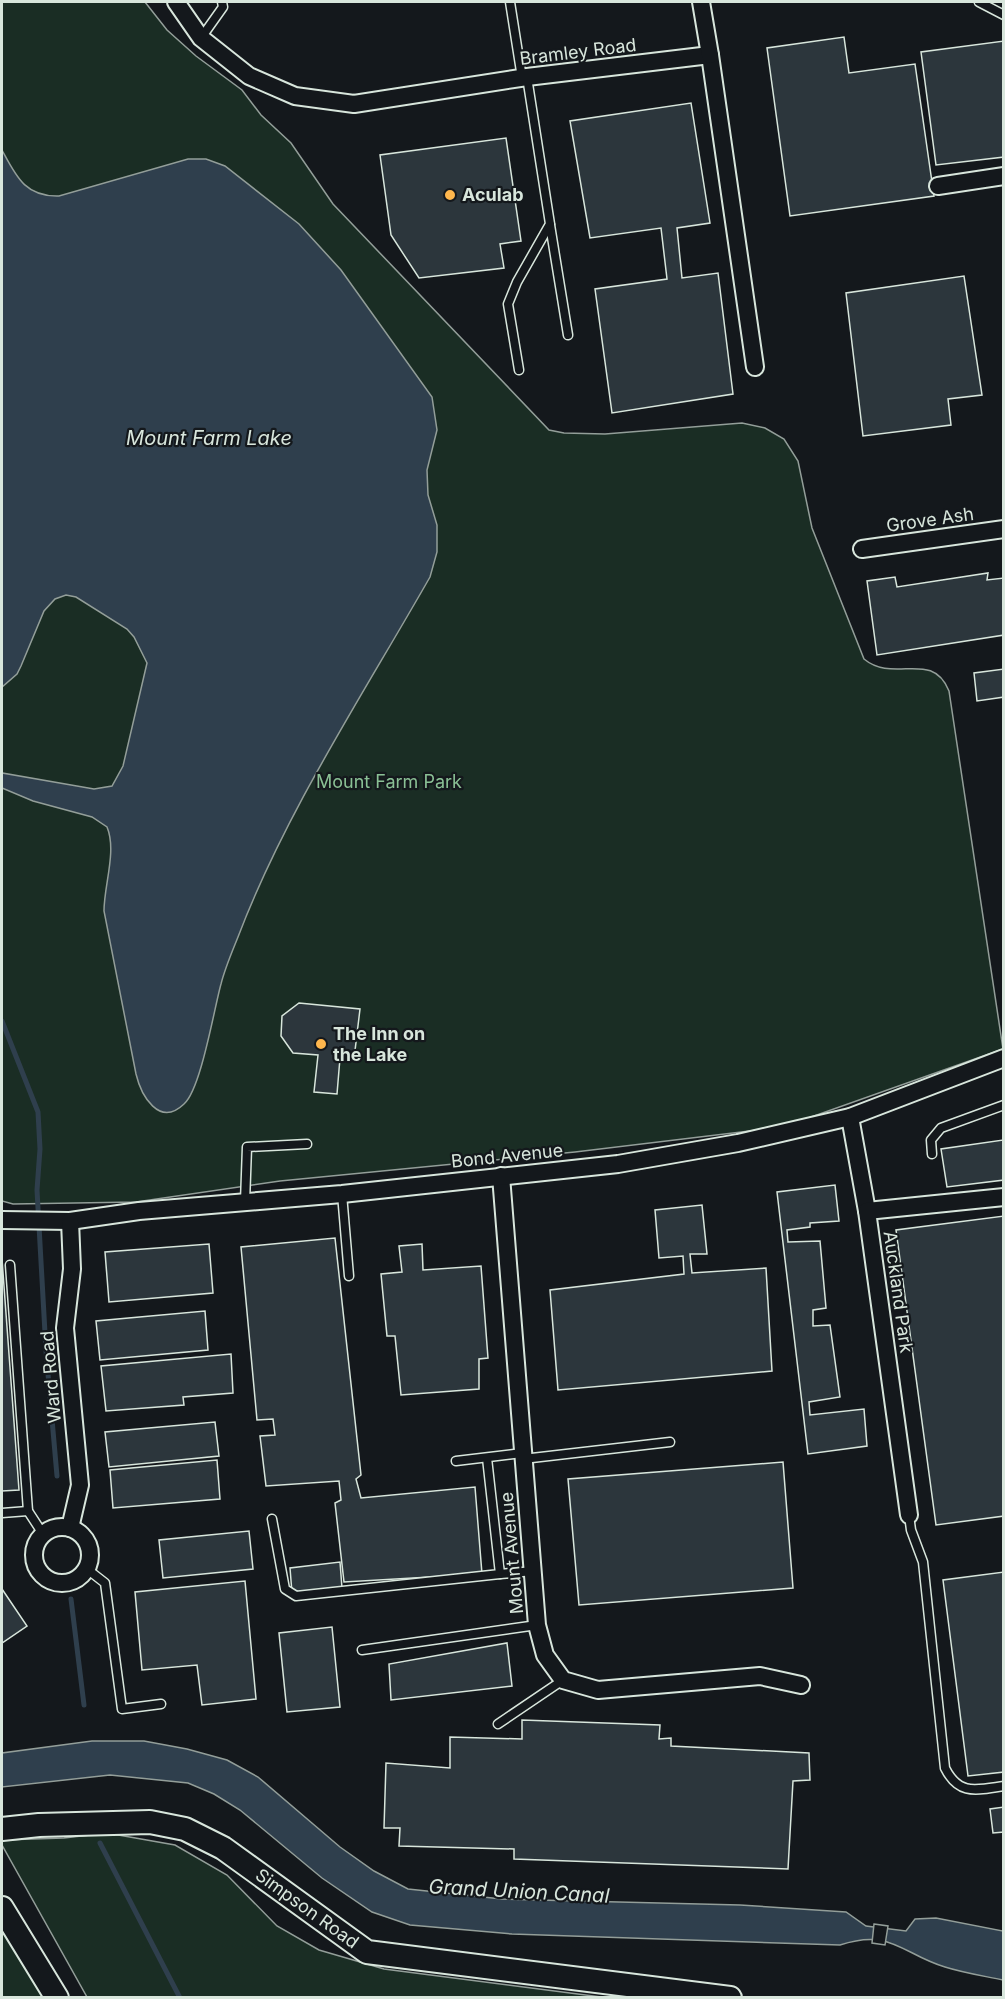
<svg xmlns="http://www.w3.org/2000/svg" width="1005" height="1999" viewBox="0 0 1005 1999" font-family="Inter,sans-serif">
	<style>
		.green { fill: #1a2d24; stroke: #939e99; stroke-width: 1.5 }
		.water { fill: #2f3f4d; stroke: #939e99; stroke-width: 1.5 }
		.pier { fill: #14181c; stroke: #939e99; stroke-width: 1.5 }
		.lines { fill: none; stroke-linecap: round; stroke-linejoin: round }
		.stream { stroke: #2f3f4d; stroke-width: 5 }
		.building { fill: #2c363c; stroke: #d8e6dc; stroke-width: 1.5 }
		.lane-casing { stroke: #d8e6dc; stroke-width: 11 }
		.street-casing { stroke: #d8e6dc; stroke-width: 20 }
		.secondary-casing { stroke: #d8e6dc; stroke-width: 26 }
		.lane { stroke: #14181c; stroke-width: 8 }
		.street { stroke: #14181c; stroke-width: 16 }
		.secondary { stroke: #14181c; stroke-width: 22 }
		.poi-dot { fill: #ffb74d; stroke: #14181c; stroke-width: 2 }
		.labels { text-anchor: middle; stroke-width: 4.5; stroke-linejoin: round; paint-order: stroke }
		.street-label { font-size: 18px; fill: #d8e6dc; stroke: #14181c }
		.poi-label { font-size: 18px; font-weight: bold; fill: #d8e6dc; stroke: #14181c; text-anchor: start }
		.park-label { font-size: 18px; fill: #8ac095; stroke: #14181c }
		.water-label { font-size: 20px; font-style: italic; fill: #d8e6dc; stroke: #14181c }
	</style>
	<rect width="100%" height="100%" fill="#14181c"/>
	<g class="green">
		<path d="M2,2H145L167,30L196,56L242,90L261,115L291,143L333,204L549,430L564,433L605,434L742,423L765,428L784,439L798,461L812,528L864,659C894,684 932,649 949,691L1003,1049L783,1127L575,1152L280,1181L136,1202L13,1204L2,1201Z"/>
		<polygon points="107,1833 175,1845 227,1875 277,1926 319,1950 384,1969 601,1997 87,1997 2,1845 2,1840 64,1838"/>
		<polygon points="2,1927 43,1997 2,1997"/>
	</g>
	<g class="water">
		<path d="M2,150C16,176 25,197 59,196L188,159H206L225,166L299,224L341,270L432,397L437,430L427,470L428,495L437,525V552L430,577C364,693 285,813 238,937C232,952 225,968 221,984C214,1009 201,1089 184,1104C159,1128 141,1095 136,1074L104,911C104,885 117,851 107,827L92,817L33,801L2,788V773L94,789L112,786L123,766L147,663L134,637L127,629L76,597L66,595L55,599L44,611L21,666L17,674L2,687Z"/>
		<path d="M92,1741H144L187,1749L227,1760L258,1777L340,1847L374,1871L408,1889L502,1899L740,1905L846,1912L866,1926L906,1931L915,1919L936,1918L1003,1931V1980C984,1976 964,1973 945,1967C902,1954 891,1928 840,1945L512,1934L410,1925L372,1912L322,1878L240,1810L214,1794L188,1783L110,1775L2,1787V1753Z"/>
	</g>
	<polygon class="pier" points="874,1924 888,1926 885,1945 872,1943"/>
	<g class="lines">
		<g class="stream">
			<polyline points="2,1021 38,1112 40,1149 37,1190 46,1351 57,1476"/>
			<polyline points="71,1599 84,1705"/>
			<polyline points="100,1843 180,1998"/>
		</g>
	</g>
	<g class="building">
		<polygon points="844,37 849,73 915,64 934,196 790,216 767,48"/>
		<polygon points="1004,41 1004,157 936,165 921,52"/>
		<polygon points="691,103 710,223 677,228 682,278 718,273 733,394 612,413 595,289 667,279 661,228 590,238 570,121"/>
		<polygon points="506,138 521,241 500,244 504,268 419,278 391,235 380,155"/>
		<polygon points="964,276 982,395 948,399 951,425 863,436 846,293"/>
		<polygon points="988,573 987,580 1004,578 1004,635 877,655 867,581 895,577 897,587"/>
		<polygon points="1004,669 1004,697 977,701 974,673"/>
		<polygon points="299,1003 360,1009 354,1059 340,1058 337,1094 314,1092 318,1055 293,1053 281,1036 282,1016"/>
		<polygon points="1003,1140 1004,1180 947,1187 941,1149"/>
		<polygon points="835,1185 839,1221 810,1223 810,1227 787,1230 788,1242 820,1241 826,1308 813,1310 813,1326 830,1325 840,1397 809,1402 810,1415 864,1409 867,1446 808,1454 777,1192"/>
		<polygon points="702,1205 707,1254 690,1254 692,1273 766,1268 772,1371 558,1390 550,1290 684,1274 683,1256 659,1258 655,1210"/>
		<polygon points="1004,1216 1004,1516 936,1525 896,1230"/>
		<polygon points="335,1238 361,1475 356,1479 361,1498 475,1487 482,1574 344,1582 335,1503 341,1500 339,1481 266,1486 260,1436 275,1435 273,1419 257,1420 241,1247"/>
		<polygon points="209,1244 213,1293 109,1302 105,1252"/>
		<polygon points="422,1244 423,1270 481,1266 488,1358 479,1359 479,1389 401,1395 395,1336 387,1336 381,1274 402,1272 399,1246"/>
		<polygon points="2,1259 19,1490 2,1491"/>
		<polygon points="205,1311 208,1350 100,1360 96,1321"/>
		<polygon points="231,1354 233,1393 183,1397 184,1405 106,1411 101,1366"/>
		<polygon points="215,1422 219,1456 109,1467 105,1432"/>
		<polygon points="217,1460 220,1499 113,1508 110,1470"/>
		<polygon points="783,1462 793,1588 579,1605 568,1479"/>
		<polygon points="249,1531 253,1569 163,1578 159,1540"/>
		<polygon points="340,1562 342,1588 292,1593 290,1568"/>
		<polygon points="1004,1572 1004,1772 968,1776 943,1580"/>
		<polygon points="245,1581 256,1699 202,1705 197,1665 142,1670 135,1592"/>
		<polygon points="2,1589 27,1626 2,1643"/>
		<polygon points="332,1627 340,1707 287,1712 279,1633"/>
		<polygon points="507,1643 512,1686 391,1700 389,1664"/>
		<polygon points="522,1720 660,1725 659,1739 671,1738 671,1746 809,1753 810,1780 793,1781 788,1869 514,1859 514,1849 399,1846 400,1828 384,1828 386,1763 450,1768 450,1737 522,1739"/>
		<polygon points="1004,1807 1004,1832 993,1833 990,1809"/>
	</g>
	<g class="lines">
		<defs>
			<g id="lane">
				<polyline points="510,2 522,78"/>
				<polyline points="979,2 1004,15"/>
				<polyline points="201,38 223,7 222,2"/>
				<polyline points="550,225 568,335"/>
				<polyline points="519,370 508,304 517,282 550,224 527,77"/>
				<polyline points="932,1154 931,1140 941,1128 1004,1105"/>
				<polyline points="342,1194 349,1276"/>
				<polyline points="245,1202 247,1147 307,1144"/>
				<polyline points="10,1265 28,1511 43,1534"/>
				<polyline points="523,1459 670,1442"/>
				<polyline points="456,1461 522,1453"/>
				<polyline points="2,1513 28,1511"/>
				<path d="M909,1515L911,1530L923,1562L945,1768C959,1796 976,1790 1004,1786"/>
				<polyline points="272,1519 285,1589 296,1596 500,1574 487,1458"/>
				<polyline points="87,1569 105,1583 122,1709 161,1704"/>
				<polyline points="500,1574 534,1571"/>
				<polyline points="362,1650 537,1625"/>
				<polyline points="498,1724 563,1680"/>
			</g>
			<g id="street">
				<polyline points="176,2 201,38 249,76 295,96 354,104 527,77 710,55 755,367"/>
				<polyline points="701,2 710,55"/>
				<polyline points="938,186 1004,176"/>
				<polyline points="862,549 1004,529"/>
				<polyline points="850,1117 867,1211"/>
				<polyline points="501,1176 537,1625 545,1655 563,1680 598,1690 760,1676 801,1685"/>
				<polyline points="2,1220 70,1221 139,1211 342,1194 618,1164 738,1143 850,1117 1004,1058"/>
				<polyline points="70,1221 72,1269 65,1328 80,1485 70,1528"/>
				<polyline points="909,1515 867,1211 1004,1197"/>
				<circle cx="62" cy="1555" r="28"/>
			</g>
			<g id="secondary">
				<path id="s1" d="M2,1829L39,1825L150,1822L185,1829L223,1848L367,1952L730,1998"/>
				<polyline points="2,1908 57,1998"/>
			</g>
		</defs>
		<use href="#lane" class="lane-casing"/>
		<use href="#street" class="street-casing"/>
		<use href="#secondary" class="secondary-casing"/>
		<use href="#lane" class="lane"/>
		<use href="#street" class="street"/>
		<use href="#secondary" class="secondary"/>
	</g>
	<g class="poi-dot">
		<circle cx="450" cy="195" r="6"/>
		<circle cx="321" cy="1044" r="6"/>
	</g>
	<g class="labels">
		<g class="street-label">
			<text transform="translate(578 52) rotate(-7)" y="6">Bramley Road</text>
			<text transform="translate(930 520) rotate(-8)" y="6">Grove Ash</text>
			<text transform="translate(507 1156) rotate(-6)" y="6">Bond Avenue</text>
			<text transform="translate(898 1292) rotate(82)" y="6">Auckland Park</text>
			<text transform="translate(51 1377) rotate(-95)" y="6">Ward Road</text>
			<text transform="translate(512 1553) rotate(-95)" y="6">Mount Avenue</text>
			<text dy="6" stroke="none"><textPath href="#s1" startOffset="330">Simpson Road</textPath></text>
		</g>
		<g class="poi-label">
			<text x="462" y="201">Aculab</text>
			<text x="333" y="1040">The Inn on<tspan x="333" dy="21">the Lake</tspan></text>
		</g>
		<g class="park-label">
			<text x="389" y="788">Mount Farm Park</text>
		</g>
		<g class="water-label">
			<text x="209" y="445">Mount Farm Lake</text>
			<text transform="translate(519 1891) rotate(3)" y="7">Grand Union Canal</text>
		</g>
	</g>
	<rect width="1005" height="1999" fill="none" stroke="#d8e6dc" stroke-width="6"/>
</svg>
